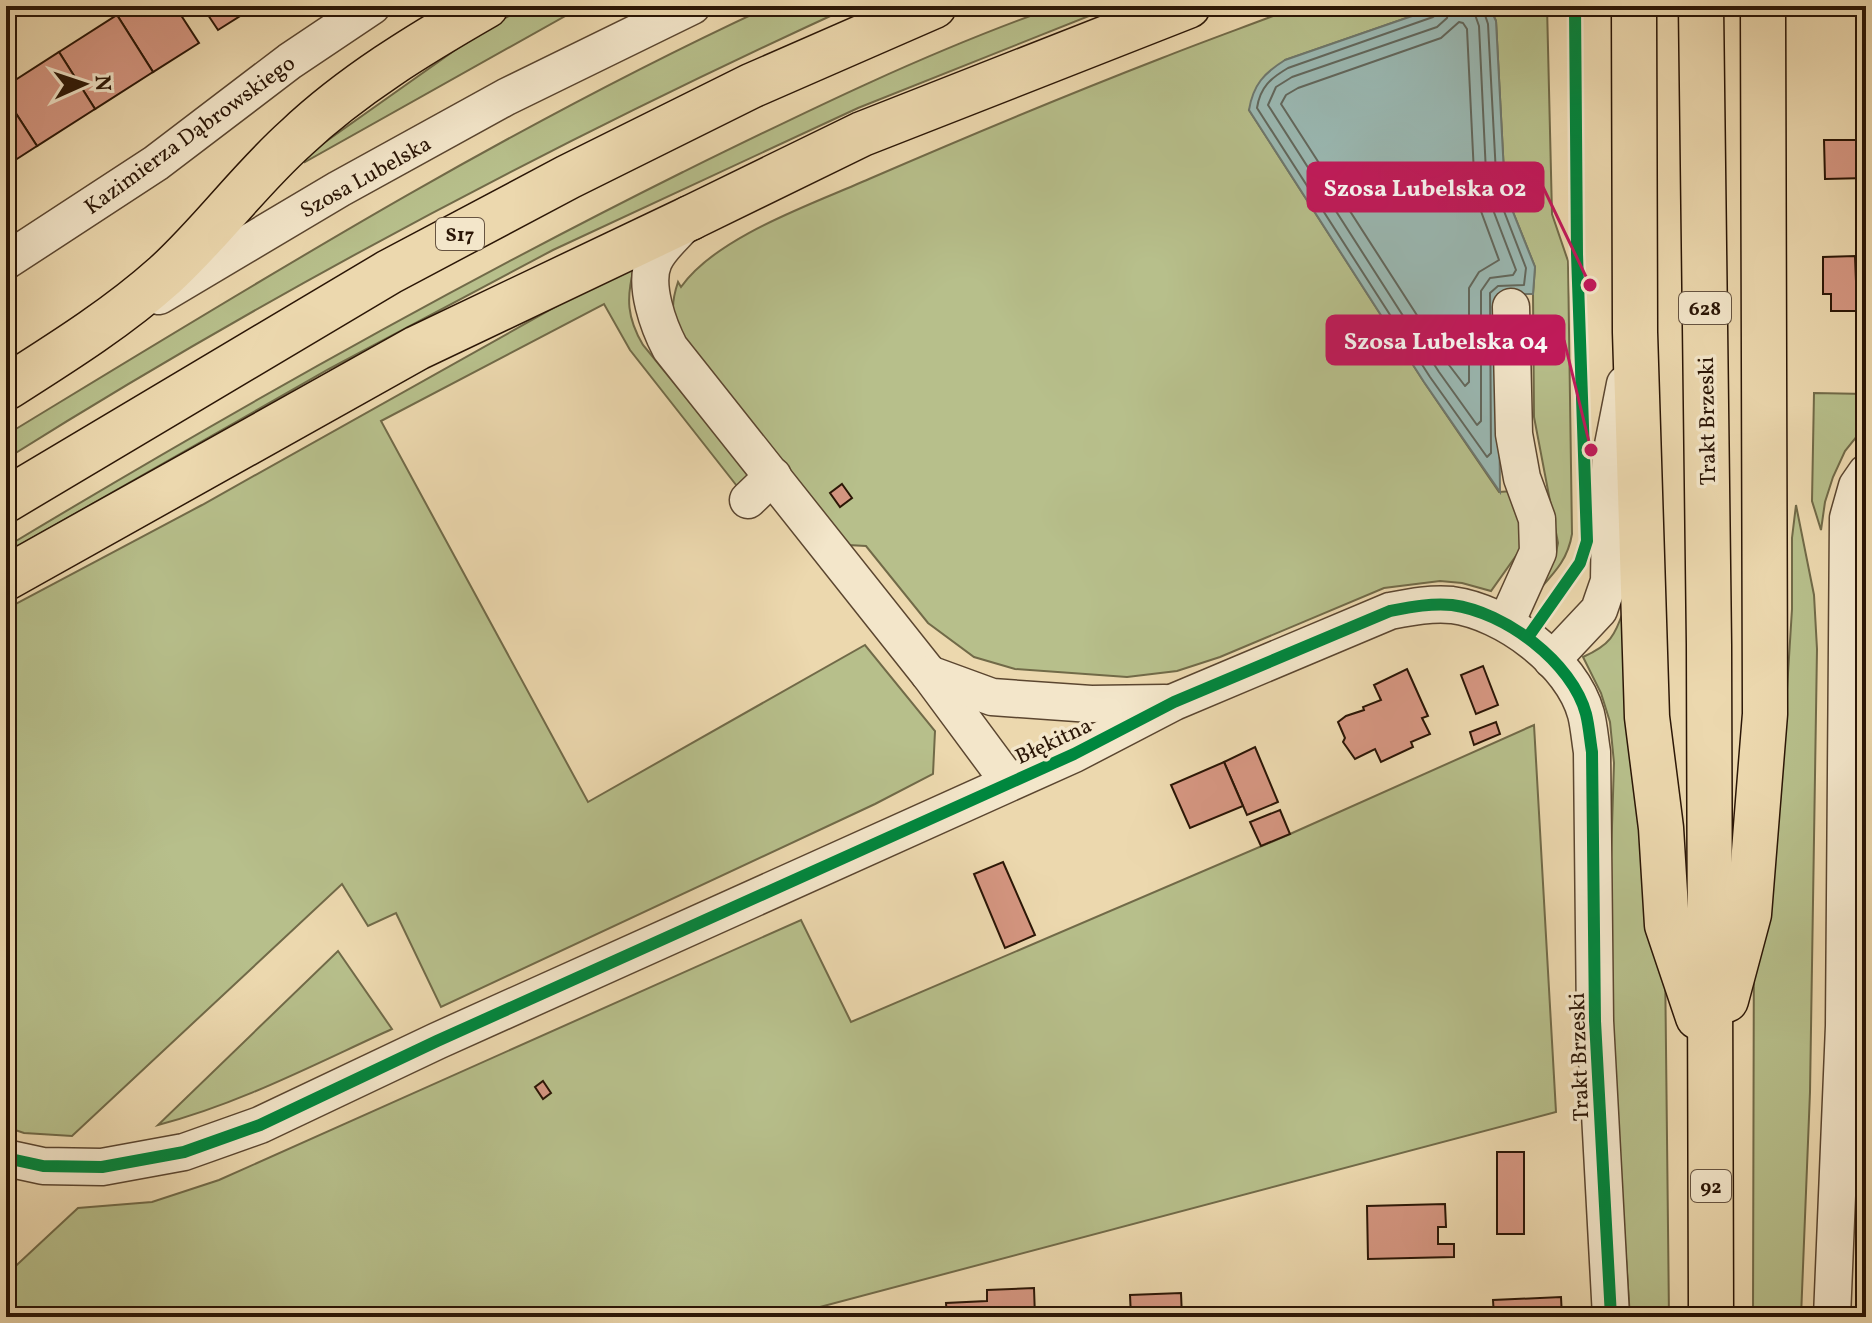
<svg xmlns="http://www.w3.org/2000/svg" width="1872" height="1323" viewBox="0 0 1872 1323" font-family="Vollkorn,serif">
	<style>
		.green { fill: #b7bf8b; stroke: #716a48; stroke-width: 2 }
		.water { fill: #9ab8b2; stroke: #6e776d; stroke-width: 2 }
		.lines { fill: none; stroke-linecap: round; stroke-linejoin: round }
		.shore { stroke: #62675c; stroke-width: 2 }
		.building { fill: #d59681; stroke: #2b1606; stroke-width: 2 }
		.minor-casing { stroke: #5b4630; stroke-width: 39 }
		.major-casing { stroke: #2b1606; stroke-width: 47 }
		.highway-casing { stroke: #2b1606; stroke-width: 47 }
		.minor { stroke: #f3e6ca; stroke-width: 36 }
		.major { stroke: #ecd8ae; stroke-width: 44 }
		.highway { stroke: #ecd8ae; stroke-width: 44 }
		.cycleway-casing { stroke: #f3e6ca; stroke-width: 17 }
		.cycleway { stroke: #00873e; stroke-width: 12 }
		.labels { text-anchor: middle; stroke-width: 7; stroke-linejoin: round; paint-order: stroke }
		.shield { fill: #f3e6ca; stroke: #675441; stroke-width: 2 }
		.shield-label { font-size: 20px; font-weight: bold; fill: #2b1606 }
		.street-label { font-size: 22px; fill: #2b1606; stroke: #f3e6ca }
		.leader { fill: none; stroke: #c2185b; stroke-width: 3 }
		.callout-dot { fill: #c2185b; stroke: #f3e6ca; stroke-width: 3 }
		.callout { fill: #c2185b; stroke: #c2185b; stroke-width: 3 }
		.callout-label { font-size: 24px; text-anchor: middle; font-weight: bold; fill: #fff }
	</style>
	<rect width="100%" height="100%" fill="#ecd8ae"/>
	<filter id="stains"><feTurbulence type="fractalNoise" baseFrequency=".0025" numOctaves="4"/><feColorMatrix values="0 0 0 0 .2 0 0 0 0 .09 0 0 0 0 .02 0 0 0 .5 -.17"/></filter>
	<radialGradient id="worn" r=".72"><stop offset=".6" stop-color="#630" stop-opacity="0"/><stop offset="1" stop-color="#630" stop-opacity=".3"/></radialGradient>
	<g class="green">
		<polygon points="527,6 583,6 305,162 304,157 482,31"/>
		<path d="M770,6H852C560,140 278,288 6,459V435C256,283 504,129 770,6Z"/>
		<path d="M1058,6H1114L858,108L553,250L329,369L6,553V547C227,414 452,287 683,172C805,112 929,51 1058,6Z"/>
		<path d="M1299,6H1441L1285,60L1249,110L1424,382L1499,492L1513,491L1528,539L1491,591L1462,583L1440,581L1384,588L1220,657L1177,671L1127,677L1015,669L974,657L928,623L866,546L848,545L691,352C675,323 667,315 678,282L681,287C717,236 813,204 869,179C966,137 1064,96 1162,58C1207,40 1253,24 1299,6Z"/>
		<path d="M1489,6H1547L1552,214L1568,261L1572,534C1568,559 1555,572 1539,590L1555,557L1558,543L1534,417L1533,294L1535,267L1505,192L1496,21Z"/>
		<path d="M630,265L634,268C626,298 627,318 643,345L750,476L744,495L630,350L604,304L381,421L588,802L865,645L935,731L933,774L875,804L441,1007L396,913L368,926L342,884L72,1136L24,1133L6,1127V609L202,505Z"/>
		<polygon points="1814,393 1866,394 1866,425 1845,451 1833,477 1825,502 1821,530 1812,501"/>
		<polygon points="1796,505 1814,595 1817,649 1810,1092 1801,1317 1753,1317 1754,909 1777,828 1780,802 1792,609 1792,538"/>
		<path d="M1624,609L1665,959L1669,1317H1630L1613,1066L1610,889L1614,763L1610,722L1601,693L1583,657C1610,645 1615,636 1624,609Z"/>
		<polygon points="1534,725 1556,1112 816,1308 816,1317 6,1317 6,1275 78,1208 152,1202 219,1180 801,920 851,1022 1290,834"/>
		<path d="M338,951L392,1029C315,1064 239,1104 158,1125Z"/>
	</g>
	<path class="water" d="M1441,6H1489L1496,21L1505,192L1535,267L1533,294H1498L1500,492L1424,382L1249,110C1253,85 1264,73 1285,60Z"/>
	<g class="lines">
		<g class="shore">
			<path d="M1439,6L1438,13L1433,17L1288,68C1271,78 1260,87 1257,108L1430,377L1487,457L1491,453L1490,293L1498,286L1524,285L1526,268L1497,193L1488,24L1482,6"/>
			<polyline points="1449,6 1447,18 1437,27 1292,77 1276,87 1268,105 1439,372 1477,425 1481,421 1481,291 1490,278 1513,275 1516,270 1487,194 1479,26 1472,6"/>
			<polygon points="1459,22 1463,23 1467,29 1475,195 1499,260 1479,272 1469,288 1469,382 1465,386 1449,365 1281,104 1286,95 1298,88 1441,38"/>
		</g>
	</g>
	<g class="building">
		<polygon points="131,6 175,6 199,43 153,72 117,15"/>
		<polygon points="202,6 256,6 218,30"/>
		<polygon points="117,15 153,72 95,109 59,52"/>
		<polygon points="59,52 95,109 37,146 6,98 6,86"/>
		<polygon points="6,98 37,146 6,166"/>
		<polygon points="1824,140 1866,140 1866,178 1825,179"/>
		<polygon points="1855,256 1856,281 1865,280 1865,311 1831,311 1831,294 1823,294 1823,257"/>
		<polygon points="842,484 852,498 840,507 830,493"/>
		<polygon points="1483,666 1498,705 1476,714 1461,675"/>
		<polygon points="1407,669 1428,716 1422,718 1430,734 1411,742 1413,747 1381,762 1375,749 1355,759 1343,742 1345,738 1338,722 1346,716 1364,710 1363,707 1381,700 1374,685"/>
		<polygon points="1496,722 1500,734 1474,745 1470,732"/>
		<polygon points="1255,747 1278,802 1247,815 1224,762"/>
		<polygon points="1224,762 1243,806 1190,828 1171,785"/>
		<polygon points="1280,810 1290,834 1261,846 1250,822"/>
		<polygon points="1003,862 1035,935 1005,948 974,874"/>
		<polygon points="543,1081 551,1093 543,1099 535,1087"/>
		<rect x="1497" y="1152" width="27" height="82"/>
		<polygon points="1445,1204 1446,1227 1438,1227 1438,1244 1454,1244 1454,1257 1368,1259 1367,1206"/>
		<polygon points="1034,1288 1035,1317 947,1317 946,1303 987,1301 987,1290"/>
		<polygon points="1181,1293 1182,1317 1131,1317 1130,1295"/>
		<polygon points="1561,1297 1562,1317 1494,1317 1493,1300"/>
	</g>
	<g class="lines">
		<defs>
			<g id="minor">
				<path d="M687,221C677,233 660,247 654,261C643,285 659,327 670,348L929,674L1009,782"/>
				<polyline points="6,261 156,163 290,61 372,6"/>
				<polyline points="159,296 339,189 506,97 692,6"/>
				<polyline points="748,500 773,476"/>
				<polyline points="1506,623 1538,552 1537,519 1522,478 1514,434 1511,307"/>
				<polyline points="1552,660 1599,610 1609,581 1611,455 1625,384"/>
				<polyline points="929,674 992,697 1091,704 1165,703"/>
				<path d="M6,1158L43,1166L102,1167L184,1152L260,1125L437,1041L1074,754L1174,702L1390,611C1411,607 1431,603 1452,605C1505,612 1572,662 1586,714C1589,726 1590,740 1592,752L1595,1021L1611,1317"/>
				<polyline points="1832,1317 1844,1026 1848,518 1857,486 1866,473"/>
			</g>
			<g id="major">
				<polyline points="1634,6 1635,332 1647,717 1661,828 1667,925 1698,1017"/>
				<polyline points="1701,6 1709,645 1711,1317"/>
				<polyline points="690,218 862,134 1188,6"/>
				<polyline points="1726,1000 1749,914 1765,714 1763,6"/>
			</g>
			<g id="highway">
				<path d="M6,388C61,353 117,318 165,275C212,232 249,180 296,138C352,85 420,44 486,6"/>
				<polyline points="6,500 389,272 568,177 751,86 934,6"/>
				<polyline points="6,578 417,348 690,218"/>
			</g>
		</defs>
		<use href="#minor" class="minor-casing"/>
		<use href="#major" class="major-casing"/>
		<use href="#highway" class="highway-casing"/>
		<use href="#minor" class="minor"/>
		<use href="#major" class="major"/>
		<use href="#highway" class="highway"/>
		<defs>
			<g id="cycleway">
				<polyline points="1528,637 1580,563 1587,541 1577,254 1575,6"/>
				<path d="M6,1158L43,1166L102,1167L184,1152L260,1125L437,1041L1074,754L1174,702L1390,611C1411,607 1431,603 1452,605C1505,612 1572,662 1586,714C1589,726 1590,740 1592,752L1595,1021L1611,1317"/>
			</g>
		</defs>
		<use href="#cycleway" class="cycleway-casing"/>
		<use href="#cycleway" class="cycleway"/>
	</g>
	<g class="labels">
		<g class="shield">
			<rect x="436" y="218" width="48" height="32" rx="6"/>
			<rect x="1679" y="292" width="52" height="32" rx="6"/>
			<rect x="1691" y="1170" width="40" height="32" rx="6"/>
		</g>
		<g class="shield-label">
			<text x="460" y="241">S17</text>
			<text x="1705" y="315">628</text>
			<text x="1711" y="1193">92</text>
		</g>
		<g class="street-label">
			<text transform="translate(189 134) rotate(-36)" y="8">Kazimierza Dąbrowskiego</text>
			<text transform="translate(365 176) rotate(-29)" y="8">Szosa Lubelska</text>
			<text transform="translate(1706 421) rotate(-91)" y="8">Trakt Brzeski</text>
			<text transform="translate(1053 740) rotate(-25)" y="8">Błękitna</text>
			<text transform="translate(1578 1057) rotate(-92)" y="8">Trakt Brzeski</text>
		</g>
	</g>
	<path class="leader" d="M1590 285L1543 187M1591 450L1564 340"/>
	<g class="callout-dot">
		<circle cx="1590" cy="285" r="8"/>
		<circle cx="1591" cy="450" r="8"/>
	</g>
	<g class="callout">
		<rect x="1308" y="163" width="235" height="48" rx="8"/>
		<rect x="1327" y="316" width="237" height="48" rx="8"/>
	</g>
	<g class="callout-label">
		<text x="1425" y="196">Szosa Lubelska 02</text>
		<text x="1446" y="349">Szosa Lubelska 04</text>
	</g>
	<rect width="1872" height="1323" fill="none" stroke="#ecd8ae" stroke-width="32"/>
	<rect x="8" y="8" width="1856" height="1307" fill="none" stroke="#2b1606" stroke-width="4"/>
	<rect x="16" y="16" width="1840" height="1291" fill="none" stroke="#2b1606" stroke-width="2"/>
	<g transform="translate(84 84) rotate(87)" stroke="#f3e6ca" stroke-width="6" paint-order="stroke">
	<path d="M0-6L14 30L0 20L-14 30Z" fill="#2b1606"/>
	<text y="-12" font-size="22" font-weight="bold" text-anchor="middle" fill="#2b1606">N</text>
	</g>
	<rect width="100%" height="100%" filter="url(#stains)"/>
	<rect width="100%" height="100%" fill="url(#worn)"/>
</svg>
